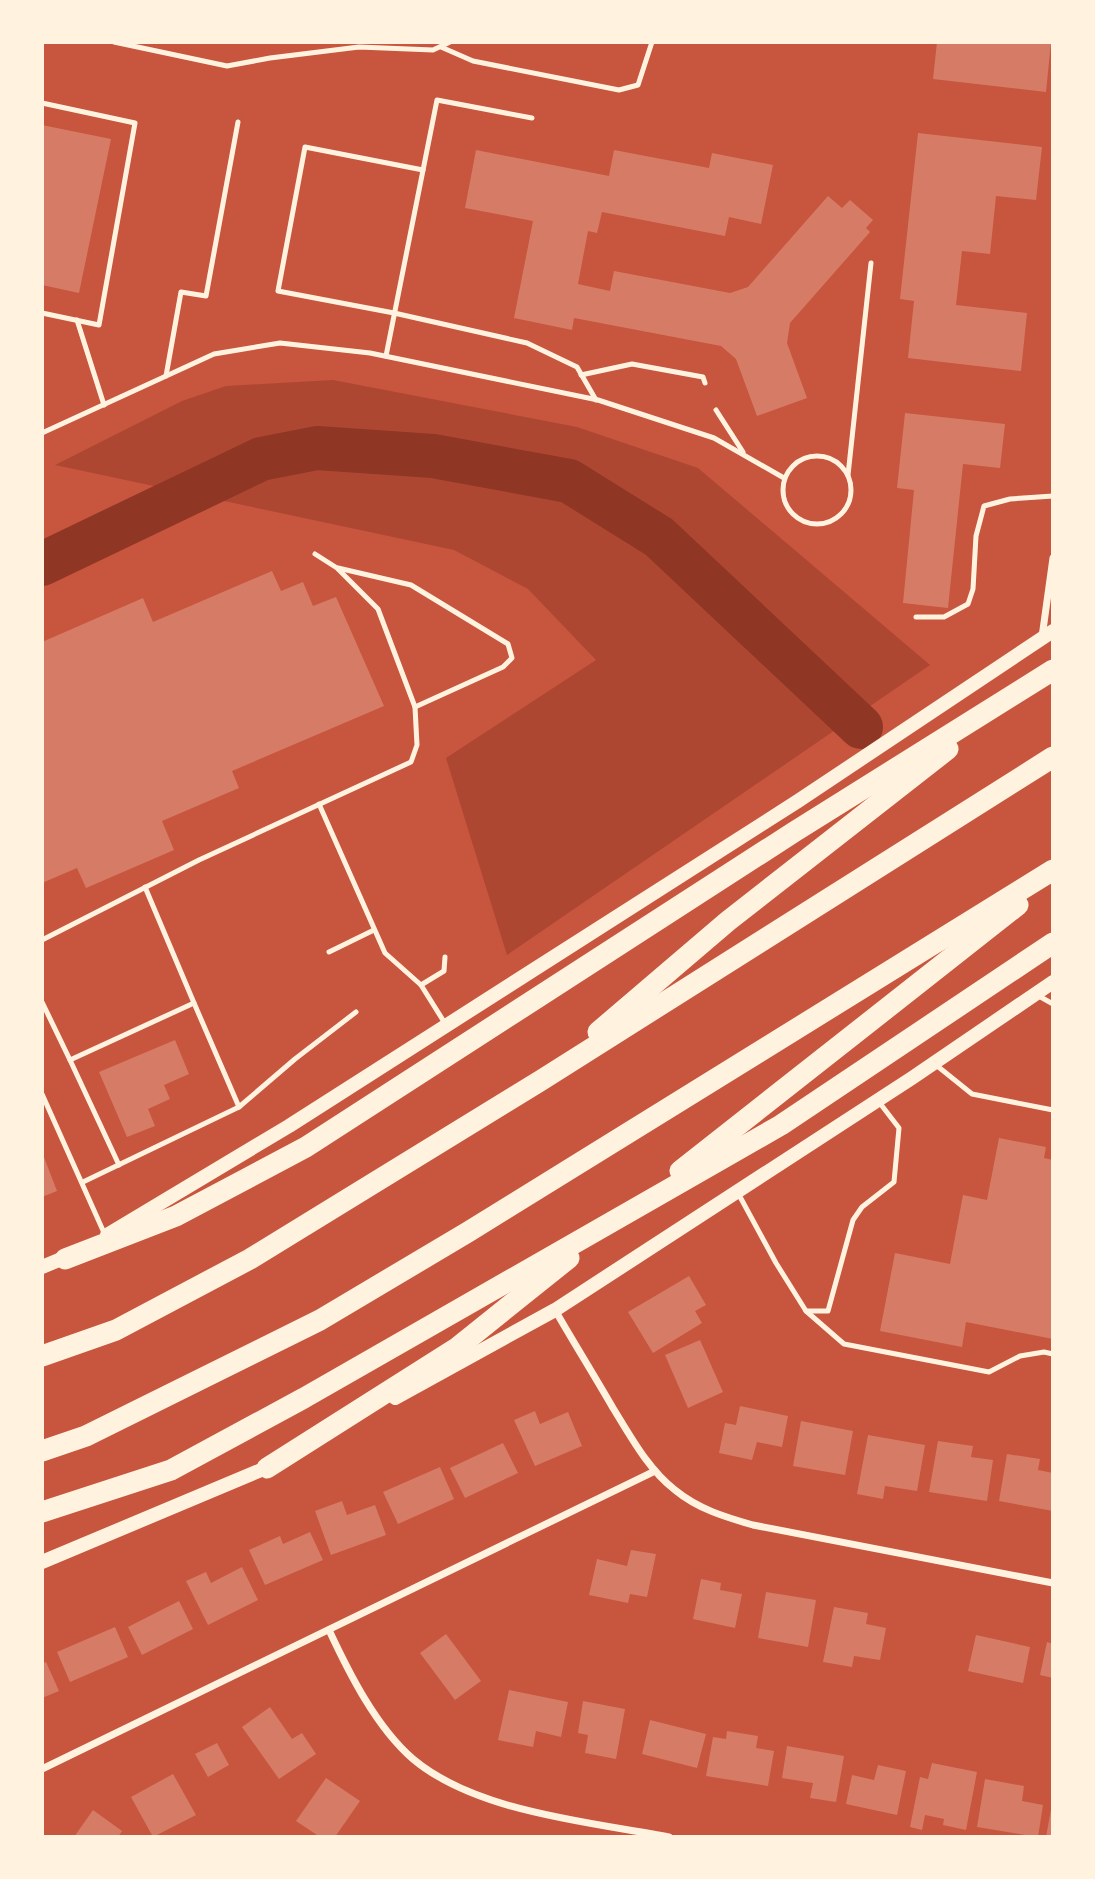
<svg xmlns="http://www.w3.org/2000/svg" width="1095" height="1879" viewBox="0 0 1095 1879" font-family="'Work Sans',sans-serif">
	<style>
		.green { fill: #ae4732 }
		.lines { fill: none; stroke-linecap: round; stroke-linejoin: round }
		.river { stroke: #8f3625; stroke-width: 44 }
		.building { fill: #d67c66 }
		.service { stroke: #fff3e0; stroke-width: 5 }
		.minor { stroke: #fff3e0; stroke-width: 7 }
		.secondary { stroke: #fff3e0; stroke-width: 14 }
		.motorway { stroke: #fff3e0; stroke-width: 21 }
	</style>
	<rect width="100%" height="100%" fill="#c8553d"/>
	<polygon class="green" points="333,380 577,427 698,468 930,665 507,955 446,758 596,660 528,589 454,550 55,465 182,401 226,386"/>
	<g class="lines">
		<polyline class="river" points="42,564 261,459 317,448 433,456 569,481 659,537 861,727"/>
	</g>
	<g class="building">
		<polygon points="937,42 1051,42 1046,92 933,79"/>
		<polygon points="42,125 111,139 79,293 42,285"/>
		<polygon points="918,133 1042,147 1036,200 996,196 990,254 962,251 956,305 1027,313 1021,371 908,358 914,301 900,299"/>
		<polygon points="476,150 609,176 614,150 709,168 712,153 773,165 761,224 729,217 725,236 602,212 597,233 588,231 578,284 610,291 614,271 730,293 748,287 828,196 842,208 850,200 873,220 866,228 870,232 790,323 787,343 807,398 757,416 736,359 721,346 574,318 572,330 514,318 533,221 465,208"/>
		<polygon points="905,413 1005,424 1000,468 963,464 948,608 903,603 914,490 897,488"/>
		<polygon points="272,571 281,591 303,582 313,606 336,597 384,706 232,771 239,788 162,821 174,850 86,888 77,868 42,883 42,642 143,598 153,622"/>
		<polygon points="175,1040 189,1074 164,1085 170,1099 148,1109 155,1126 127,1137 99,1072"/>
		<polygon points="999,1138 1046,1147 1044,1158 1053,1160 1053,1339 966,1322 962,1347 880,1331 895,1253 950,1264 963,1195 987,1200"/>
		<polygon points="42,1152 57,1191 42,1197"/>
		<polygon points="689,1276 706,1305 695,1311 702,1323 653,1353 628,1312"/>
		<polygon points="700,1340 723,1392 688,1408 665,1355"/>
		<polygon points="740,1406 788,1416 782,1447 757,1442 752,1460 719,1453 725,1423 736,1425"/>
		<polygon points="535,1411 540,1424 568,1412 582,1446 535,1466 514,1420"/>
		<polygon points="801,1421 853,1431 845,1475 793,1466"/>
		<polygon points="868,1435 925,1445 917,1491 885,1486 883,1499 857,1494"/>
		<polygon points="938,1441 973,1446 971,1457 993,1460 987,1501 929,1492"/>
		<polygon points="503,1443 518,1473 465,1498 450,1468"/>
		<polygon points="1007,1454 1040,1459 1038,1470 1053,1473 1053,1511 999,1501"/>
		<polygon points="440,1467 454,1499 398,1524 383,1492"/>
		<polygon points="342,1501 347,1515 375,1505 386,1535 331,1555 315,1511"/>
		<polygon points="310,1532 323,1560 265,1585 249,1550 280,1536 283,1544"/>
		<polygon points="631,1550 656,1554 647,1597 630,1594 628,1603 589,1595 597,1559 627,1566"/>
		<polygon points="242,1567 258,1600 208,1625 186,1581 206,1572 211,1583"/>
		<polygon points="701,1579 721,1583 720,1590 742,1594 735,1628 693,1619"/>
		<polygon points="766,1592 816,1600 808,1647 758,1638"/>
		<polygon points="179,1601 193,1629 142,1655 128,1627"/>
		<polygon points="834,1607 868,1613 866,1624 886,1628 880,1660 854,1656 852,1667 823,1662"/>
		<polygon points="115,1627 128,1657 70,1682 57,1652"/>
		<polygon points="446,1634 481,1681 455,1700 420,1653"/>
		<polygon points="976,1635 1030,1647 1023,1683 968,1671"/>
		<polygon points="1047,1642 1053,1644 1053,1678 1040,1675"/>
		<polygon points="46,1662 59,1691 42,1698 42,1664"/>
		<polygon points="509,1690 568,1702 561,1737 536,1731 533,1747 498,1740"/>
		<polygon points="583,1701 625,1709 616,1759 585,1753 588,1735 578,1733"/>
		<polygon points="270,1707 292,1739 302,1733 316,1754 279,1779 242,1727"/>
		<polygon points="650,1720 706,1734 697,1768 642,1754"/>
		<polygon points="727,1731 758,1736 756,1748 774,1751 768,1786 706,1776 713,1737 726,1739"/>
		<polygon points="217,1743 229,1765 208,1777 195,1754"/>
		<polygon points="787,1746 844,1756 836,1802 810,1798 813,1783 782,1778"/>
		<polygon points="932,1763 977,1772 966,1830 943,1825 944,1819 925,1815 922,1830 910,1827 920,1777 928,1779"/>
		<polygon points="878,1765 906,1771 897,1815 846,1804 852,1775 874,1780"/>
		<polygon points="173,1774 196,1815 153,1837 131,1797"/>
		<polygon points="326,1778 360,1801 335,1837 320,1837 296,1821"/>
		<polygon points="985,1779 1024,1786 1022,1801 1043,1805 1038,1837 977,1827"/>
		<polygon points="1052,1804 1053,1837 1046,1837"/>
		<polygon points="93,1810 122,1831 118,1837 74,1837"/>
	</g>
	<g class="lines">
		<g class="service">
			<polyline points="114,42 227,66 270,58 359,47 433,50 450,42"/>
			<polyline points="441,47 473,61 619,90 638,85 652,42"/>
			<polyline points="42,103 135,123 99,325 42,313"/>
			<polyline points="423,170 305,147 278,291 394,313 527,343 577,367 596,400"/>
			<polyline points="77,320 104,405"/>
			<polyline points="386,356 437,100 532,118"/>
			<polyline points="581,375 632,364 703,377 705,383"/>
			<polyline points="166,376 181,292 206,296 238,122"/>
			<polyline points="716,410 743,452"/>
			<polyline points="42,433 214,354 280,343 370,353 598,400 714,438 784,478"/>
			<circle cx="817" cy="490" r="34"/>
			<polyline points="848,475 871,263"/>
			<polyline points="338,568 411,585 508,644 512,658 503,667 415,707"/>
			<polyline points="916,617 944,617 968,604 973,589 976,536 984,506 1010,499 1053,496"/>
			<polyline points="319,804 385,953 421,985 446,1025"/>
			<polyline points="42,940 199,860 411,762 417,745 415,707 378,609 337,568 315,554"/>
			<polyline points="329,952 374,930"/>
			<polyline points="421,985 444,971 445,957"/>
			<polyline points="1037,995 1053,1004"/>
			<polyline points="42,1002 70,1060 194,1003 145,887"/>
			<polyline points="194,1003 239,1107"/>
			<polyline points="70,1060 119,1165"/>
			<polyline points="936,1065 972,1094 1053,1110"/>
			<polyline points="42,1094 105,1235"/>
			<polyline points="83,1182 239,1107 295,1059 356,1012"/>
			<polyline points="738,1193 776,1263 806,1311 828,1311 853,1220 862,1207 894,1182 899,1128 879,1102"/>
			<polyline points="806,1311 844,1344 989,1372 1020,1356 1044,1352 1053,1354"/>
		</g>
		<g class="minor">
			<polyline points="1042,637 1053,558"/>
			<path d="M555,1310C574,1343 594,1375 613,1408C631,1437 648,1469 675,1490C698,1509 725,1517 753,1525L1053,1583"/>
			<path d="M329,1630C349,1673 376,1727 413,1759C476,1812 589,1822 669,1837"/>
			<polyline points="42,1769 655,1471"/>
		</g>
		<g class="secondary">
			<polyline points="107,1235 289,1126 798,801 1053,631"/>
			<polyline points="42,1267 71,1255"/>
			<polyline points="395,1398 555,1310 912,1078 1053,982"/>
			<polyline points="42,1562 273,1465"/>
		</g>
		<g class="motorway">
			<polyline points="598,1032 728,921 948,749"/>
			<polyline points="680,1171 1018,905"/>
			<polyline points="65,1259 176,1216 306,1147 794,832 1053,670"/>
			<polyline points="42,1356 116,1330 250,1259 540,1081 1053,757"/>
			<polyline points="42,1451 86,1436 320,1320 468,1232 1053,870"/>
			<polyline points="267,1468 458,1347 569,1258"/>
			<polyline points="42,1512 171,1470 304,1398 781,1125 1053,943"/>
		</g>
	</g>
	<rect width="1095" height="1879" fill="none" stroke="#fff3e0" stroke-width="88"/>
</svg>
